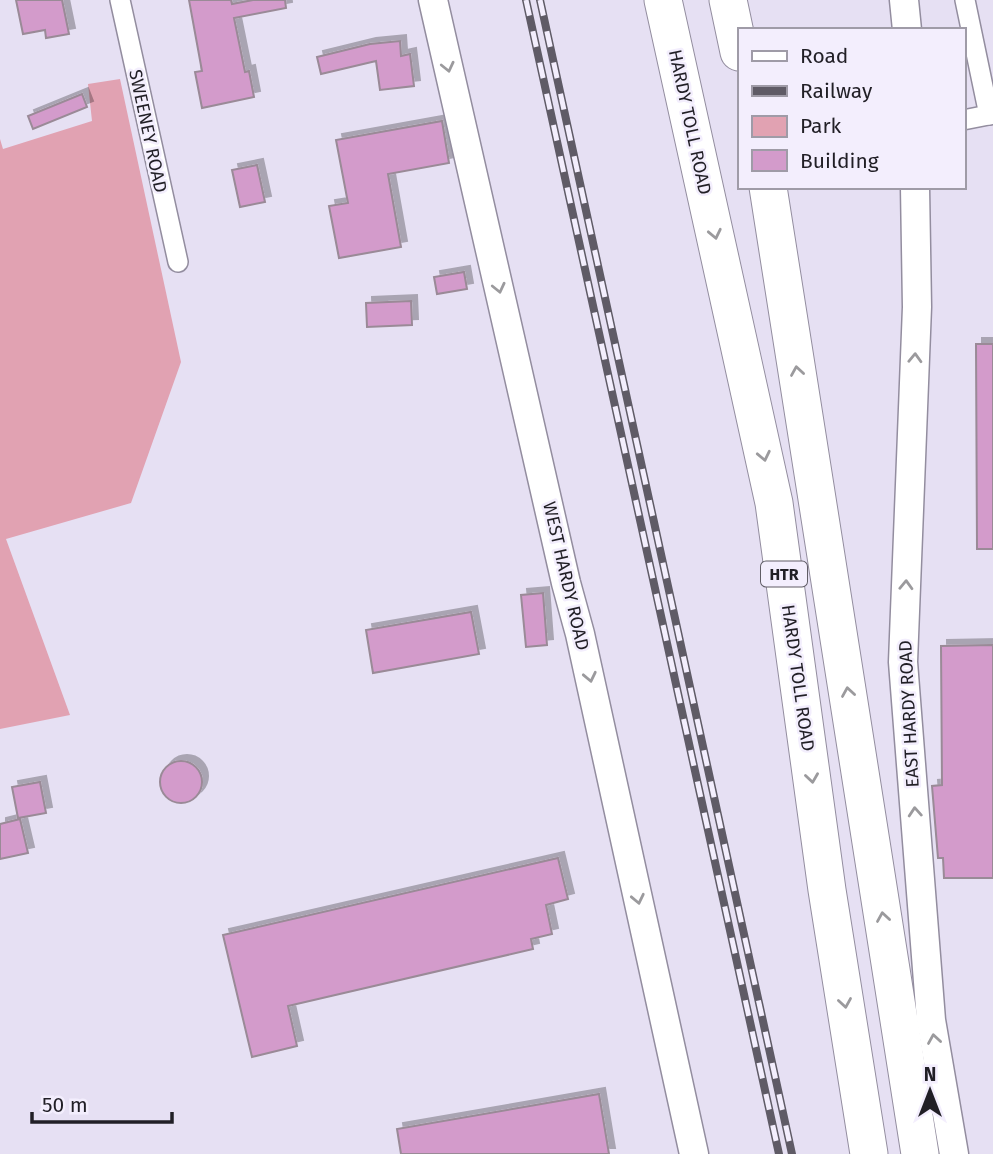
<svg xmlns="http://www.w3.org/2000/svg" width="993" height="1154" viewBox="0 0 993 1154" font-family="'Fira Sans',sans-serif">
	<style>
		.green { fill: #e1a2b2 }
		.building { fill: #d39bcb; stroke: #9a8a97; stroke-width: 2; filter: url(#shadow) }
		.lines { fill: none; stroke-linecap: round; stroke-linejoin: round }
		.minor-casing { stroke: #938d9f; stroke-width: 22 }
		.secondary-casing { stroke: #938d9f; stroke-width: 31 }
		.motorway-casing { stroke: #938d9f; stroke-width: 39 }
		.minor { stroke: #fff; stroke-width: 19 }
		.secondary { stroke: #fff; stroke-width: 28 }
		.motorway { stroke: #fff; stroke-width: 37 }
		.rail-casing { stroke: #5f5b66; stroke-width: 8 }
		.rail { stroke: #f3eefd; stroke-width: 5; stroke-dasharray: 16; stroke-linecap: butt }
		.oneway { stroke: #9b9a9d }
		.labels { text-anchor: middle; stroke-width: 5; stroke-linejoin: round; paint-order: stroke }
		.shield { fill: #f3eefd; stroke: #605d66; stroke-width: 2 }
		.shield-label { font-size: 16px; font-weight: bold; fill: #211f26 }
		.street-label { font-size: 18px; fill: #211f26; stroke: #f3eefd }
	</style>
	<defs>
		<filter id="shadow"><feDropShadow dx="6" dy="-6" stdDeviation="0" flood-color="#0004"/></filter>
	</defs>
	<rect width="100%" height="100%" fill="#e6e0f3"/>
	<polygon class="green" points="120,79 181,362 131,503 6,539 70,715 0,729 0,139 3,149 92,121 88,84"/>
	<g class="building">
		<polygon points="16,0 62,0 69,34 46,38 45,30 23,34"/>
		<polygon points="189,0 231,0 232,4 253,0 285,0 286,8 234,18 245,72 249,71 254,97 202,108 195,72 202,71"/>
		<polygon points="400,41 401,56 410,54 414,86 380,90 376,61 321,74 317,57 370,44"/>
		<polygon points="82,94 87,107 33,129 28,116"/>
		<polygon points="442,121 449,163 388,174 401,247 339,258 329,206 348,203 336,140"/>
		<polygon points="257,165 265,202 240,207 232,170"/>
		<polygon points="464,272 467,289 437,294 434,277"/>
		<polygon points="411,301 412,325 367,327 366,303"/>
		<polygon points="976,344 993,344 993,549 977,549"/>
		<polygon points="543,593 547,645 526,647 521,595"/>
		<polygon points="471,612 479,654 373,673 366,630"/>
		<polygon points="993,645 993,878 944,878 943,858 938,858 932,786 942,785 941,646"/>
		<circle cx="181" cy="782" r="21"/>
		<polygon points="40,782 46,813 18,818 12,787"/>
		<polygon points="20,819 28,853 0,859 0,824"/>
		<polygon points="558,858 568,899 546,905 552,934 531,939 533,949 288,1006 297,1046 252,1057 223,935"/>
		<polygon points="599,1094 609,1154 401,1154 397,1129"/>
	</g>
	<g class="lines">
		<defs>
			<g id="minor">
				<polyline points="120,0 178,262"/>
				<polyline points="965,0 989,115"/>
				<polyline points="963,120 993,114"/>
			</g>
			<g id="secondary">
				<polyline points="433,0 566,583 580,634 694,1154"/>
				<polyline points="904,0 907,30"/>
				<polyline points="915,187 917,307 903,662 931,1020 954,1154"/>
			</g>
			<g id="motorway">
				<polyline points="663,0 774,503 827,890 869,1154"/>
				<polyline points="728,0 739,52"/>
				<polyline points="768,187 920,1154"/>
			</g>
		</defs>
		<use href="#minor" class="minor-casing"/>
		<use href="#secondary" class="secondary-casing"/>
		<use href="#motorway" class="motorway-casing"/>
		<use href="#minor" class="minor"/>
		<use href="#secondary" class="secondary"/>
		<use href="#motorway" class="motorway"/>
		<defs>
			<g id="rail">
				<polyline points="526,0 779,1154"/>
				<polyline points="540,0 792,1154"/>
			</g>
		</defs>
		<use href="#rail" class="rail-casing"/>
		<use href="#rail" class="rail"/>
	</g>
	<defs><path id="oneway-chevron" d="M-2-3.5L2.5 0L-2 3.5" fill="none" stroke-width="1.6" stroke-linecap="round" stroke-linejoin="round" transform="scale(1.75)"/></defs>
	<g class="oneway">
		<use href="#oneway-chevron" transform="translate(448 67) rotate(77)"/>
		<use href="#oneway-chevron" transform="translate(715 234) rotate(78)"/>
		<use href="#oneway-chevron" transform="translate(499 288) rotate(77)"/>
		<use href="#oneway-chevron" transform="translate(915 358) rotate(-88)"/>
		<use href="#oneway-chevron" transform="translate(797 371) rotate(-99)"/>
		<use href="#oneway-chevron" transform="translate(764 456) rotate(78)"/>
		<use href="#oneway-chevron" transform="translate(906 585) rotate(-88)"/>
		<use href="#oneway-chevron" transform="translate(590 677) rotate(78)"/>
		<use href="#oneway-chevron" transform="translate(848 692) rotate(-99)"/>
		<use href="#oneway-chevron" transform="translate(812 778) rotate(82)"/>
		<use href="#oneway-chevron" transform="translate(915 812) rotate(-94)"/>
		<use href="#oneway-chevron" transform="translate(638 899) rotate(78)"/>
		<use href="#oneway-chevron" transform="translate(883 917) rotate(-99)"/>
		<use href="#oneway-chevron" transform="translate(845 1003) rotate(81)"/>
		<use href="#oneway-chevron" transform="translate(934 1039) rotate(-99)"/>
	</g>
	<g class="labels">
		<rect class="shield" x="761" y="561.5" width="46" height="25" rx="5"/>
		<g class="shield-label">
			<text x="784" y="580">HTR</text>
		</g>
		<g class="street-label">
			<text transform="translate(690 122) rotate(78)" y="6">HARDY TOLL ROAD</text>
			<text transform="translate(148 131) rotate(78)" y="6">SWEENEY ROAD</text>
			<text transform="translate(566 576) rotate(77)" y="6">WEST HARDY ROAD</text>
			<text transform="translate(798 678) rotate(82)" y="6">HARDY TOLL ROAD</text>
			<text transform="translate(909 714) rotate(-93)" y="6">EAST HARDY ROAD</text>
		</g>
	</g>
	<rect x="738" y="28" width="228" height="161" fill="#f3eefd" stroke="#9f9ba7" stroke-width="2"/>
	<rect x="752" y="51" width="35" height="10" fill="#ffffff" stroke="#9f9ba7" stroke-width="2"/>
	<text x="800" y="63" font-size="21" fill="#211f26">Road</text>
	<rect x="752" y="86" width="35" height="10" fill="#5f5b66" stroke="#9f9ba7" stroke-width="2"/>
	<text x="800" y="98" font-size="21" fill="#211f26">Railway</text>
	<rect x="752" y="116" width="35" height="21" fill="#e1a2b2" stroke="#9f9ba7" stroke-width="2"/>
	<text x="800" y="133" font-size="21" fill="#211f26">Park</text>
	<rect x="752" y="150" width="35" height="21" fill="#d39bcb" stroke="#9f9ba7" stroke-width="2"/>
	<text x="800" y="168" font-size="21" fill="#211f26">Building</text>
	<g transform="translate(930 1091)" stroke="#f3eefd" stroke-width="5" paint-order="stroke">
	<path d="M0-5L12 26L0 18L-12 26Z" fill="#211f26"/>
	<text y="-10" font-size="19" font-weight="bold" text-anchor="middle" fill="#211f26">N</text>
	</g>
	<path d="M32 1112v10h140v-10" fill="none" stroke="#211f26" stroke-width="3.5"/>
	<text x="42" y="1112" font-size="21" fill="#211f26" stroke="#f3eefd" stroke-width="5" paint-order="stroke">50 m</text>
</svg>
